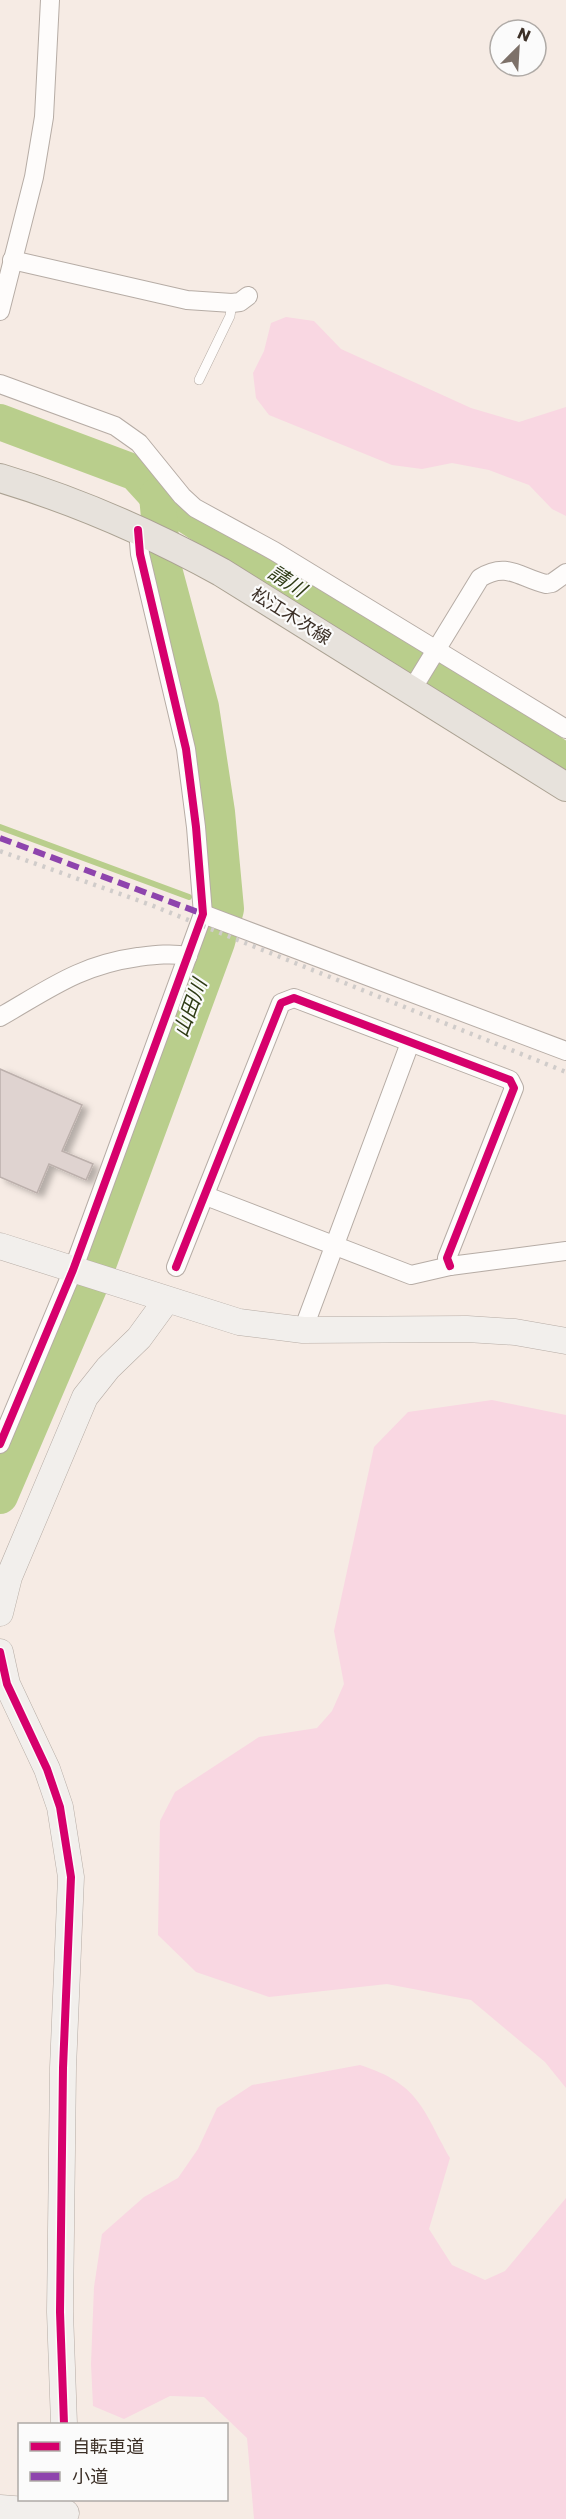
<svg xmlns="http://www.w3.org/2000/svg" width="566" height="2519" viewBox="0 0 566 2519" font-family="Poppins,'Noto Sans JP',sans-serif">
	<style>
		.green { fill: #f9d7e2 }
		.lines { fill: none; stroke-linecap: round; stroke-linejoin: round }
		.stream { stroke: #b9ce8c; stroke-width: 6 }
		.river { stroke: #b9ce8c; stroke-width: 36 }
		.building { fill: #dfd3d0; stroke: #bcb0ac; stroke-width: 1.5; filter: url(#shadow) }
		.lane-casing { stroke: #b6aca5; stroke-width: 10 }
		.street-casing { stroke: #b6aca5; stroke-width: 20 }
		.secondary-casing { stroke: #b6aca5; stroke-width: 27 }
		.primary-casing { stroke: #aba293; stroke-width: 30 }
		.lane { stroke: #fefcfb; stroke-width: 9 }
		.street { stroke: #fefcfb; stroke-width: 18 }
		.secondary { stroke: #f2efec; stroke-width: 26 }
		.primary { stroke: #e7e2dc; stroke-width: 28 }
		.rail { stroke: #d0ccca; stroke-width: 4.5; stroke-dasharray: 3 6; stroke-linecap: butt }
		.quiet { stroke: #8e44ad; stroke-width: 6; stroke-dasharray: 12 6; stroke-linecap: butt }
		.cycleway-casing { stroke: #fbfbfb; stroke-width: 11 }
		.cycleway { stroke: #d6006c; stroke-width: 8 }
		.labels { text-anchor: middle; stroke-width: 4.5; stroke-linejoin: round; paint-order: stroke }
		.street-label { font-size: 18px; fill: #3c3027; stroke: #fbfbfb }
		.water-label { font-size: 20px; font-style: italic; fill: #2e3b15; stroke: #fbfbfb }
	</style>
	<defs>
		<filter id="shadow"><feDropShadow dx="6" dy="4" stdDeviation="3" flood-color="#0004"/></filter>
	</defs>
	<rect width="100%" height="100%" fill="#f6ebe4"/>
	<g class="green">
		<polygon points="286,317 314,321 341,349 471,408 519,422 566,407 566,516 552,509 529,485 489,470 452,463 422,469 392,465 269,415 256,398 253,373 264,351 271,323"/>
		<polygon points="492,1400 566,1415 566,2088 545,2062 471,2000 387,1984 269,1997 196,1972 158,1935 160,1821 175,1792 259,1737 317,1728 332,1711 344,1684 334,1631 374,1447 408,1412"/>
		<path d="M360,2065C419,2084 422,2108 450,2158L429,2229L452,2265L485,2280L505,2271L566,2198V2519H254L247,2438L204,2397L170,2396L124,2419L93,2406L91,2364L94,2287L102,2234L144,2197L178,2178L198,2149L217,2108L252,2085Z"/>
	</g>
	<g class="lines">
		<g class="stream">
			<polyline points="0,827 189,897"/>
			<polyline points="217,906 226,909"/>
		</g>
		<g class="river">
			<polyline points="0,422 136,473 157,496 566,762"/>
			<polyline points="0,1496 94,1276 217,942 226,909 217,812 201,707 164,569 157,496"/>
		</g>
	</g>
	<polygon class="building" points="0,1069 82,1105 62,1151 93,1164 86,1180 49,1164 37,1193 0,1177"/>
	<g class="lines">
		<defs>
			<polyline id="lane" points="199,380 230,316 232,303"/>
			<g id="street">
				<polyline points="12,260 187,300 232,303 240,302 248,296"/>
				<polyline points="0,311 34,177 44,117 50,0"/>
				<polyline points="0,384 115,426 139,443 182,496 195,508 274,551 566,729"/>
				<path d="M411,691L480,578C507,561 520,578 546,584L552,583L566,573"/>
				<polyline points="203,914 566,1051"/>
				<path d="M0,1017C49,989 80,965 138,957C155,955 171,953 188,956"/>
				<polyline points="206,1196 411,1275 450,1266 566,1251"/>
				<polyline points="176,1267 281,1003 294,998 510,1080 514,1088 447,1258 450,1266"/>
				<polyline points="303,1330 410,1043"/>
				<polyline points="0,1444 73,1270 203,914 196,827 186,749 140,554 138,530"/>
			</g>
			<g id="secondary">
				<polyline points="0,1246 239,1322 303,1330 467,1329 515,1332 566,1341"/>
				<polyline points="0,1613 9,1577 85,1397 108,1368 139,1338 166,1301"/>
				<polyline points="0,1652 7,1684 47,1769 60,1807 71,1877 63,2068 60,2312 64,2424"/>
				<polyline points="0,2508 66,2513"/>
			</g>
			<path id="primary" d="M0,478C77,501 150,533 221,572L566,787"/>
		</defs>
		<use href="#lane" class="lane-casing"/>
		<use href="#street" class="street-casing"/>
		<use href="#secondary" class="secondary-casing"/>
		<use href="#primary" class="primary-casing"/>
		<use href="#lane" class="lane"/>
		<use href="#street" class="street"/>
		<use href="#secondary" class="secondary"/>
		<use href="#primary" class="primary"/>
		<polyline class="rail" points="0,851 151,905 566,1072"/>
		<polyline class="quiet" points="0,838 203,914"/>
		<defs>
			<g id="cycleway">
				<polyline points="176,1267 281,1003 294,998 510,1080 514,1088 447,1258 450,1266"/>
				<polyline points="0,1444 73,1270 203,914 196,827 186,749 140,554 138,530"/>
				<polyline points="0,1652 7,1684 47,1769 60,1807 71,1877 63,2068 60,2312 64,2424"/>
			</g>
		</defs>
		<use href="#cycleway" class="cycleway-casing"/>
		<use href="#cycleway" class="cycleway"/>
	</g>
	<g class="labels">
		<g class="street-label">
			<text transform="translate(291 616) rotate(32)" y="6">松江木次線</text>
		</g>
		<g class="water-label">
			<text transform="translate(287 581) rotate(33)" y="7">請川</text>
			<text transform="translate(190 1008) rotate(-70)" y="7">山田川</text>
		</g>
	</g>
	<rect x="18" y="2423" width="210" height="78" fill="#fbfbfb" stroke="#afaaa6" stroke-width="1.5"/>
	<rect x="30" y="2442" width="30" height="9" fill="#d6006c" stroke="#afaaa6" stroke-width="1.5"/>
	<text x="72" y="2453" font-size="18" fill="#3c3027">自転車道</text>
	<rect x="30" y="2472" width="30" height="9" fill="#8e44ad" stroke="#afaaa6" stroke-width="1.5"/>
	<text x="72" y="2483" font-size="18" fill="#3c3027">小道</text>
	<g transform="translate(518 48) rotate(24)"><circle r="28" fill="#fbfbfb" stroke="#afaaa6" stroke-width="1.5"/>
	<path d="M0-4.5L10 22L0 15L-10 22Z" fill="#7d7169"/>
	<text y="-9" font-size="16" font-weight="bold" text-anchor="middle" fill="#3c3027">N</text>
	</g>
</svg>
